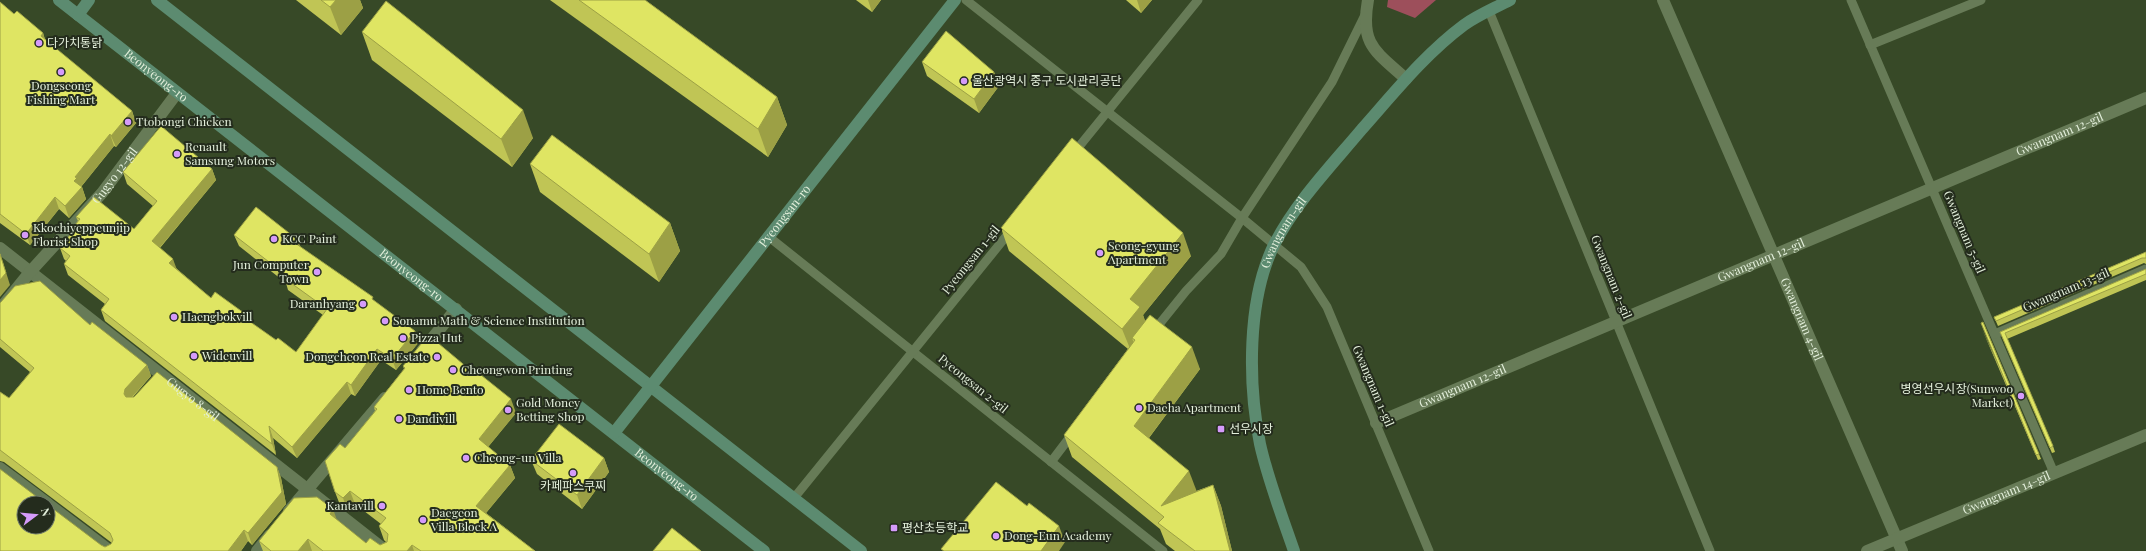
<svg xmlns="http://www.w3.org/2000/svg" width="2146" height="551" viewBox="0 0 2146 551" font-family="'Playfair Display','Noto Sans KR',serif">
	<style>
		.green { fill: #9d4f5b }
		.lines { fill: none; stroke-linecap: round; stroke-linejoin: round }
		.lane { stroke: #677b57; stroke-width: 9 }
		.street { stroke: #677b57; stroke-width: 12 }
		.secondary { stroke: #5c8b70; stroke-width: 12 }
		.wall { fill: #c0c555 }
		.shaded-wall { fill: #9ca045 }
		.building { fill: #dfe563; stroke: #9ca045 }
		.poi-dot { fill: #d59bfa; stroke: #242c1d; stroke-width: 1.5 }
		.labels { text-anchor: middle; stroke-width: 4; stroke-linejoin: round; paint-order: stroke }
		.poi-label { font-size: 12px; fill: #e3efdb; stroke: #242c1d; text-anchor: start }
		.street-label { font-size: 12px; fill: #e3efdb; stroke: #242c1d }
	</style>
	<rect width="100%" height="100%" fill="#374927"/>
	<polygon class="green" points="1388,0 1436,0 1415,18 1387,7"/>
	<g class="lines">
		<g class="lane">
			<polyline points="966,0 1242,218 1301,267 1327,307 1429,551"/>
			<polyline points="1851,0 2054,473"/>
			<polyline points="1489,11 1710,551"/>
			<polyline points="1870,45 1981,0"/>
			<polyline points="1073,154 1198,0"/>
			<polyline points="769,237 1163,551"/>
			<polyline points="1153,332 1186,291 1221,254 1242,218 1332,82 1365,15"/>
			<polyline points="1995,334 2146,269"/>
			<polyline points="1051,462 1073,433"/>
			<polyline points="794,498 1012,229"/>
		</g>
		<g class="street">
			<path d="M1368,0C1360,45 1375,51 1406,79"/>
			<path id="s1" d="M1663,0L1902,551"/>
			<path id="s2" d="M0,248L386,551"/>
			<path id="s3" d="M0,309L30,272L102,193L177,93"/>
			<polyline points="422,351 456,309"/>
			<path id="s4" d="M1376,423L2146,98"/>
			<polyline points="0,468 47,503"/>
			<polyline points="48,504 110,551"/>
			<polyline points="289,511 385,398"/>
			<polyline points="257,551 270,535"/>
			<path id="s5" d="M1867,551L2146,435"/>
		</g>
		<g class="secondary">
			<path id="s6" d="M59,0L764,551"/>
			<polyline points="157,0 861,551"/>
			<polyline points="78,15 89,0"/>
			<path id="s7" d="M614,433L955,0"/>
			<path id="s8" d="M1294,551C1282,516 1268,480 1260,444C1248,384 1247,300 1274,245C1296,202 1331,166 1362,129C1394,93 1425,54 1464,25C1478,15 1495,8 1510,0"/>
		</g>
	</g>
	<g class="wall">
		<polygon points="296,0 360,0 363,8 341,35"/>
		<polygon points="550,0 645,0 777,97 787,125 768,157"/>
		<polygon points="856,0 881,0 872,12"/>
		<polygon points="1126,0 1152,0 1141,13"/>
		<polygon points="0,2 14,14 43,33 45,40 132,111 136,123 116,147 114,146 81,187 82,187 86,199 69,218 59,209 30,245 0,223"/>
		<polygon points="362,32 533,138 512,167 372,60"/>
		<polygon points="922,62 994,72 999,86 979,113 927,76"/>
		<polygon points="530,164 670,223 680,251 659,282 540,192"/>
		<polygon points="212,169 216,180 160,248 177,269 211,298 244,313 247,320 276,340 296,352 323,315 288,290 286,283 239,246 234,235 298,240 300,247 415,331 419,342 396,370 381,360 355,396 351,394 297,458 273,438 276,455 105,321 101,310 105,304 68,275 64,264 66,261 64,259 60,248 76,227 75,225 78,221 76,217 134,229 153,206 127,184 123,172"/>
		<polygon points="1001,228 1191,256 1143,315 1145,321 1200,369 1149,438 1196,491 1213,485 1221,506 1232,551 1175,551 1166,544 1160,529 1072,457 1064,435 1128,349 1009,251"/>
		<polygon points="2146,252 2146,264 2144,263 1998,326 1994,317"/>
		<polygon points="2146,269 2146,280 2007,339 2053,446 2055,452 2052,453 2000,332"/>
		<polygon points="0,303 90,325 147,365 151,376 133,397 277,467 281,478 286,504 252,545 248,541 241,551 0,551 101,545 105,547 111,544 112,543 4,462 0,461 0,392 9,398 30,372 0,347"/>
		<polygon points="1982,329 2039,454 2041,459 2038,460"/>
		<polygon points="403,366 516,413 488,447 510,465 515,478 486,513 535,551 263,551 259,541 337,520 366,543 380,545 386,542 384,540 379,526 381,524 355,504 348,512 340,505 335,492 345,448 375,411 374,407 404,369"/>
		<polygon points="604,458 609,472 582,509 537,474 531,460"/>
	</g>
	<g class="shaded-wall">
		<polygon points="336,0 360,0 363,8 341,35 330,7"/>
		<polygon points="868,0 881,0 872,12"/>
		<polygon points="1137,0 1152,0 1141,13"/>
		<polygon points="43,33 47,45 41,36"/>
		<polygon points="994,72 999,86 979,113 974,99"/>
		<polygon points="777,97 787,125 768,157 758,129"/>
		<polygon points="523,110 533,138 512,167 501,139"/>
		<polygon points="132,111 136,123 116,147 111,136"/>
		<polygon points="110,134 114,146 80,188 82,187 86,199 69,218 65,206 75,177"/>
		<polygon points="212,169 216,180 156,252 152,241"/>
		<polygon points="55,197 59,209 30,245 26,234"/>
		<polygon points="670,223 680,251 659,282 649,254"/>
		<polygon points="1183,233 1191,256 1143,315 1148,329 1135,340 1132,338 1135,346 1131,351 1122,329 1130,299"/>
		<polygon points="298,240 302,251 295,243"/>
		<polygon points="0,253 10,285 0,297"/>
		<polygon points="173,259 177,270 169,263"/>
		<polygon points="244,313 248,324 242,316"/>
		<polygon points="415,331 419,342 396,370 392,359"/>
		<polygon points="1192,347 1200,369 1142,447 1134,426"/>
		<polygon points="377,349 381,360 355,396 351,385"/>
		<polygon points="147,365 151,376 129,400 128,405 124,394 125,389"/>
		<polygon points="347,382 351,394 297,458 292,447"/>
		<polygon points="511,399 516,413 484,452 479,439"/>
		<polygon points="269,426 273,438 276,455 272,444"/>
		<polygon points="604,458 609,472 582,509 577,495"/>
		<polygon points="510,465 515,478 481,519 476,506"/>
		<polygon points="277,467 281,478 286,504 252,545 248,533"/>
		<polygon points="1189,471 1197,492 1161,506"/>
		<polygon points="1213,485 1221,506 1232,551 1230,551"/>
		<polygon points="350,491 355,504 348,512 343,498"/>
		<polygon points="333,509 338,523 330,514"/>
		<polygon points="1059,526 1065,542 1059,551 1041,551"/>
		<polygon points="244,530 248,541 241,551 228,551"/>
		<polygon points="308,539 312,551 298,551"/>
		<polygon points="412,545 414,551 407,551"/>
	</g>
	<g class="building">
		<polygon points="321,0 336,0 330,7"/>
		<polygon points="579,0 645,0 777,97 758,129"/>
		<polygon points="386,1 523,110 501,139 362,32"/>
		<polygon points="0,2 14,14 17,11 43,33 41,36 132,111 111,136 110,134 75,177 77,178 74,181 82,187 65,206 55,197 26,234 0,214"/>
		<polygon points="946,31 994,72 974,99 922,62"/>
		<polygon points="161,126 212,169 152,241 173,259 169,263 211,298 215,292 244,313 242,316 276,340 278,338 296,352 327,309 284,278 286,275 234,235 256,207 298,240 295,243 373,297 372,299 415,331 392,359 377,349 351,385 347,382 292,447 269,426 272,444 101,310 109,299 64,264 70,256 60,248 77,226 75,225 80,219 76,217 94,197 134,229 157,201 123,172"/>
		<polygon points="552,135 670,223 649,254 530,164"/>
		<polygon points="1072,138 1183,233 1130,299 1140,307 1122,329 1001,228"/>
		<polygon points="2146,252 2146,258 2142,258 1996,321 1994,317"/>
		<polygon points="0,254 6,273 0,280"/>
		<polygon points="2146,269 2146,274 2005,333 2053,446 2050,448 2000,332"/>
		<polygon points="40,281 90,325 92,322 147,365 125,389 124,394 126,397 134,397 157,372 277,467 282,492 248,533 244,530 228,551 0,551 0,469 45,503 24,503 24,527 48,527 48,505 101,545 105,547 111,544 113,540 110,533 0,450 0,392 9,398 34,368 0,339 0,303 15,286"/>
		<polygon points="1150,315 1192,347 1134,426 1189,471 1161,506 1213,485 1230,551 1195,551 1158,523 1164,517 1064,435 1135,340 1132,338"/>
		<polygon points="1983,322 2039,454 2036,455 1981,323"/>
		<polygon points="426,338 429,340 432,338 469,369 471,367 511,399 479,439 510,465 476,506 535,551 421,551 412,545 407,551 323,551 308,539 298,551 270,551 271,551 259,541 294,498 317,497 333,509 330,514 366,543 370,538 380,545 387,542 388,534 379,526 386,518 350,491 343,498 335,492 325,461 340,444 345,448 377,409 374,407 405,368 403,366"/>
		<polygon points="559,424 604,458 577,495 531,460"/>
		<polygon points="996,482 1027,506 1029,503 1059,526 1041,551 944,551 941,549"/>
		<polygon points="672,528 701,551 653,551"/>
	</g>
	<g class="poi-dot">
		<circle cx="39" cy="43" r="4"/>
		<circle cx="61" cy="72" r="4"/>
		<circle cx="964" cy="81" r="4"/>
		<circle cx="128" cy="122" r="4"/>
		<circle cx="177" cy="154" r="4"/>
		<circle cx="25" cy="235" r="4"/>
		<circle cx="274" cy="239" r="4"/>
		<circle cx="1100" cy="253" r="4"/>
		<circle cx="317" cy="272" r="4"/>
		<circle cx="363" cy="304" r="4"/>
		<circle cx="174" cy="317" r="4"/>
		<circle cx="385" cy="321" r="4"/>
		<circle cx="403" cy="338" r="4"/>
		<circle cx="194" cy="356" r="4"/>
		<circle cx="437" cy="357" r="4"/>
		<circle cx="453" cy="370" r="4"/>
		<circle cx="409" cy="390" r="4"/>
		<circle cx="2021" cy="396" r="4"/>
		<circle cx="1139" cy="408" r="4"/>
		<circle cx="508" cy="410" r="4"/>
		<circle cx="399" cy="419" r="4"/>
		<rect x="1217" y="425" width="8" height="8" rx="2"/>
		<circle cx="466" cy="458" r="4"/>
		<circle cx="573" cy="473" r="4"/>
		<circle cx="382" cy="506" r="4"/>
		<circle cx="423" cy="520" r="4"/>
		<rect x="890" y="524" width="8" height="8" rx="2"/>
		<circle cx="996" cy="536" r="4"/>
	</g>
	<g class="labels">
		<g class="poi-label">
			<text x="47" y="47">다가치통닭</text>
			<text x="972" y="85">울산광역시 중구 도시관리공단</text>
			<text x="61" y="90" text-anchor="middle">Dongseong<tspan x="61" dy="14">Fishing Mart</tspan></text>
			<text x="136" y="126">Ttobongi Chicken</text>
			<text x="185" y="151">Renault<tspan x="185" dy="14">Samsung Motors</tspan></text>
			<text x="33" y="232">Kkochiyeppeunjip<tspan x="33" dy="14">Florist Shop</tspan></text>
			<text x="282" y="243">KCC Paint</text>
			<text x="1108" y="250">Seong-gyung<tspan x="1108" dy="14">Apartment</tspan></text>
			<text x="309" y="269" text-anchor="end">Jun Computer<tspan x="309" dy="14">Town</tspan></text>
			<text x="355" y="308" text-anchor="end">Daranhyang</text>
			<text x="182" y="321">Haengbokvill</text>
			<text x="393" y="325">Sonamu Math &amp; Science Institution</text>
			<text x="411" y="342">Pizza Hut</text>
			<text x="202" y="360">Wideuvill</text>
			<text x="429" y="361" text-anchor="end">Dongcheon Real Estate</text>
			<text x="461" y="374">Cheongwon Printing</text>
			<text x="2013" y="393" text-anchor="end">병영선우시장(Sunwoo<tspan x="2013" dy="14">Market)</tspan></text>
			<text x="417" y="394">Home Bento</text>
			<text x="516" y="407">Gold Money<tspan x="516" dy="14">Betting Shop</tspan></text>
			<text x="1147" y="412">Daeha Apartment</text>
			<text x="407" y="423">Dandivill</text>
			<text x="1229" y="433">선우시장</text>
			<text x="474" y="462">Cheong-un Villa</text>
			<text x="573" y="490" text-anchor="middle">카페파스쿠찌</text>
			<text x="374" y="510" text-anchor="end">Kantavill</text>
			<text x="431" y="517">Daegeon<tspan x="431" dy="14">Villa Block A</tspan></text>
			<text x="902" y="532">평산초등학교</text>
			<text x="1004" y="540">Dong-Eun Academy</text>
		</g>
		<g class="street-label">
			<text dy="4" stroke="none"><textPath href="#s6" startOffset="123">Beonyeong-ro</textPath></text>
			<text dy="4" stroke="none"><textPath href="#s4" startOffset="742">Gwangnam 12-gil</textPath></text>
			<text dy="4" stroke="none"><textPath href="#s3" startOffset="176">Gugyo 12-gil</textPath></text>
			<text dy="4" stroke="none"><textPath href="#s7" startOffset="276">Pyeongsan-ro</textPath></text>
			<text transform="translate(1964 232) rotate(67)" y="4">Gwangnam 5-gil</text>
			<text dy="4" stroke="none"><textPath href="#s8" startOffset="330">Gwangnam-gil</textPath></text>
			<text transform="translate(971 260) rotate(-51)" y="4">Pyeongsan 1-gil</text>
			<text dy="4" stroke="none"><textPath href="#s4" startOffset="418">Gwangnam 12-gil</textPath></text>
			<text dy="4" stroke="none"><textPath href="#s6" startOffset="447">Beonyeong-ro</textPath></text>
			<text transform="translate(1611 277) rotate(68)" y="4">Gwangnam 2-gil</text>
			<text transform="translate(2066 290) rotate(-23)" y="4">Gwangnam 13-gil</text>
			<text dy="4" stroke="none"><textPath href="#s1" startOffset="348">Gwangnam 4-gil</textPath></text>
			<text transform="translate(973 384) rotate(39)" y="4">Pyeongsan 2-gil</text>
			<text transform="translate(1373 386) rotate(67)" y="4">Gwangnam 1-gil</text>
			<text dy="4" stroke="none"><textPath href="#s4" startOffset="94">Gwangnam 12-gil</textPath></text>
			<text dy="4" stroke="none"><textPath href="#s2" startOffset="245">Gugyo 8-gil</textPath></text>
			<text dy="4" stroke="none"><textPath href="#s6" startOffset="771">Beonyeong-ro</textPath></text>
			<text dy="4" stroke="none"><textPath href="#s5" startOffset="151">Gwangnam 14-gil</textPath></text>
		</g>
	</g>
	<g transform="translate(36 515) rotate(74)"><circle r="19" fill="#242c1d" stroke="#707a69"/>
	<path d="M0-3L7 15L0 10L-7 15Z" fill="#d59bfa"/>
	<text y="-6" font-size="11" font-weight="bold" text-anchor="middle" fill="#e3efdb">N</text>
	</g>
</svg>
